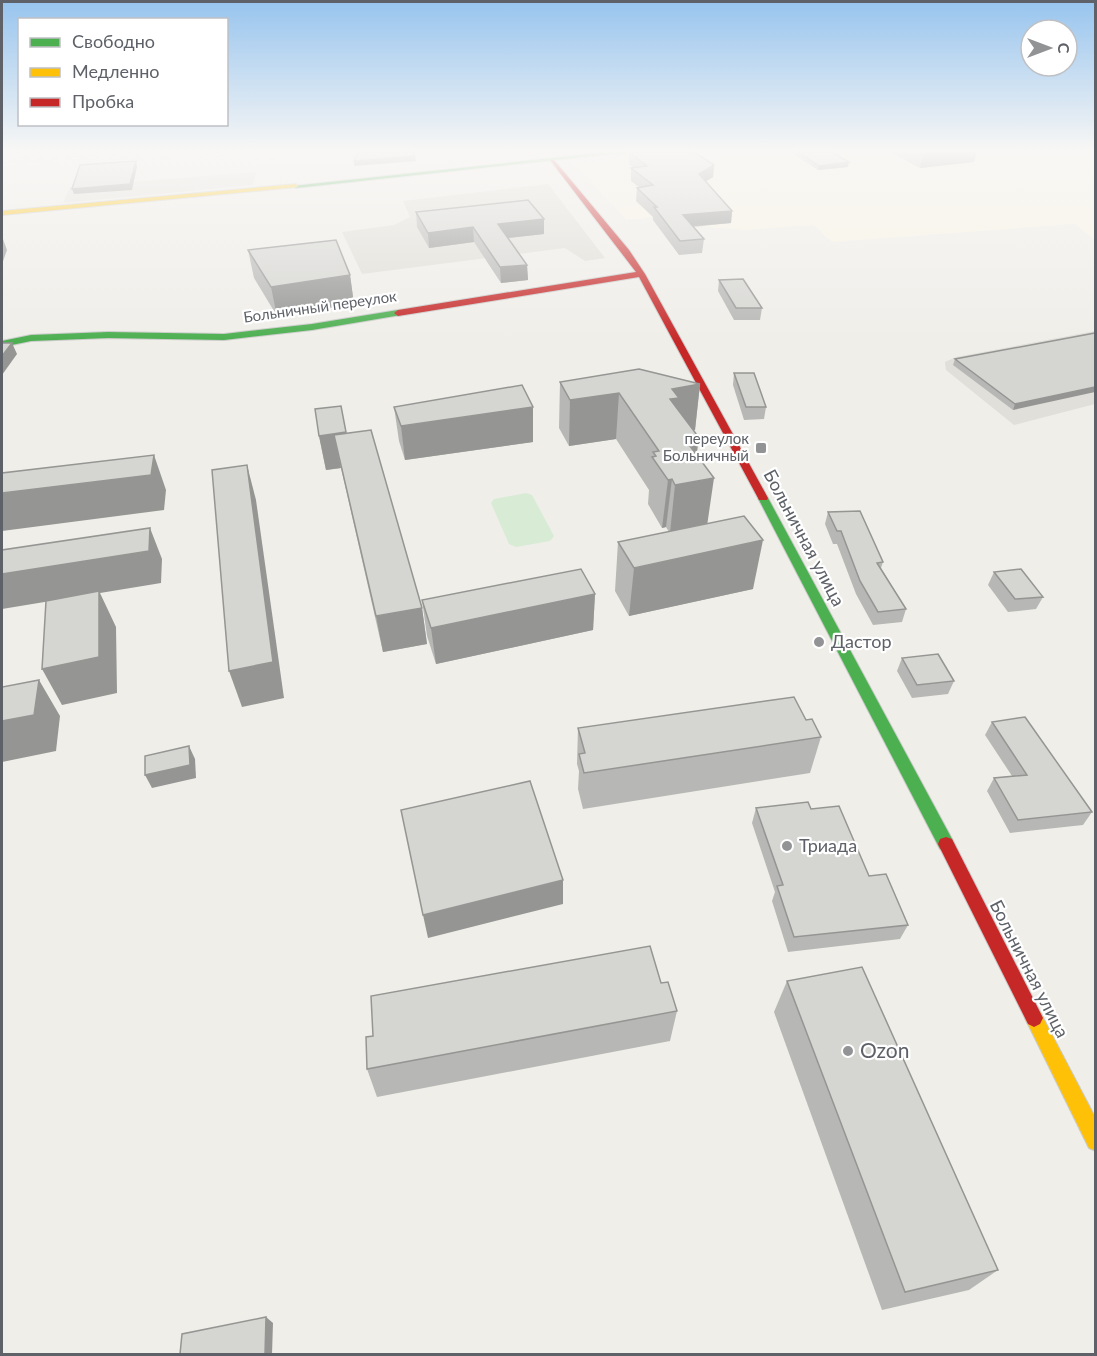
<svg xmlns="http://www.w3.org/2000/svg" width="1097" height="1356" viewBox="0 0 1097 1356" font-family="Lato,sans-serif">
	<style>
		.commercial { fill: #f8f4e3 }
		.industrial { fill: #e0dfda }
		.education { fill: #dfded7 }
		.green { fill: #d7ebd5 }
		.lines { fill: none; stroke-linecap: round; stroke-linejoin: round }
		.fast-casing { stroke: #cbcbca; stroke-width: 2 }
		.slow-casing { stroke: #cbcbca; stroke-width: 2 }
		.jam-casing { stroke: #cbcbca; stroke-width: 2 }
		.fast { fill: #4caf50; fill-rule: evenodd }
		.slow { fill: #ffc107; fill-rule: evenodd }
		.jam { fill: #c62828; fill-rule: evenodd }
		.rail-casing { stroke: #e4e4e4; stroke-width: 4 }
		.rail { stroke: #fff; stroke-width: 2; stroke-dasharray: 7; stroke-linecap: butt }
		.wall { fill: #b7b7b5 }
		.shaded-wall { fill: #959593 }
		.building { fill: #d5d5d2; stroke: #959593; stroke-width: 1.5 }
		.poi-dot { fill: #919395; stroke: #fff; stroke-width: 2 }
		.labels { text-anchor: middle; stroke-width: 4.5; stroke-linejoin: round; paint-order: stroke }
		.far-street-label { font-size: 15px; fill: #5e6268; stroke: #fff }
		.far-poi-label { font-size: 15px; fill: #5e6268; stroke: #fff; text-anchor: end }
		.street-label { font-size: 18px; fill: #5e6268; stroke: #fff }
		.poi-label { font-size: 18px; fill: #5e6268; stroke: #fff; text-anchor: start }
		.near-poi-label { font-size: 21px; fill: #5e6268; stroke: #fff; text-anchor: start }
	</style>
	<rect width="100%" height="100%" fill="#efeee9"/>
	<polygon class="commercial" points="668,152 1095,152 1095,240 1075,224 832,242 814,225 746,230 706,227 690,213 627,220 573,164"/>
	<g class="industrial">
		<polygon points="256,172 253,185 63,203 70,187"/>
		<polygon points="1095,331 1095,404 1014,425 946,370 945,362 956,357"/>
	</g>
	<polygon class="education" points="548,184 605,258 585,261 565,248 362,274 342,232 394,225 410,217 403,201"/>
	<polygon class="green" points="526,493 532,495 554,536 550,541 516,547 509,544 491,503 494,499"/>
	<g class="lines">
		<defs>
			<g id="fast">
				<polygon points="609,152 629,152 296,188 293,186"/>
				<polygon points="398,310 401,311 401,315 312,330 224,340 108,338 31,341 2,347 2,341 31,335 108,332 224,334 312,324"/>
				<polygon points="763,495 768,498 952,839 954,844 952,849 946,851 940,849 758,498"/>
			</g>
			<g id="slow">
				<polygon points="296,184 298,187 2,215 2,211"/>
				<polygon points="1034,1009 1040,1012 1096,1119 1096,1151 1089,1148 1028,1024 1025,1018 1028,1012"/>
			</g>
			<g id="jam">
				<polygon points="550,160 554,160 629,250 645,274 768,498 767,500 759,500 758,498 639,277 398,316 394,313 398,310 636,272"/>
				<polygon points="946,837 952,839 1040,1012 1043,1018 1040,1024 1034,1027 1028,1024 938,844 940,839"/>
			</g>
		</defs>
		<use href="#fast" class="fast-casing"/>
		<use href="#slow" class="slow-casing"/>
		<use href="#jam" class="jam-casing"/>
		<use href="#fast" class="fast"/>
		<use href="#slow" class="slow"/>
		<use href="#jam" class="jam"/>
		<defs>
			<polyline id="rail" points="2,160 291,152"/>
		</defs>
		<use href="#rail" class="rail-casing"/>
		<use href="#rail" class="rail"/>
	</g>
	<g class="wall">
		<polygon points="629,152 714,165 713,177 706,181 732,211 731,223 693,227 704,239 702,253 679,255 653,220 653,217 636,201 637,188 640,188 631,181 631,168 634,168 629,164"/>
		<polygon points="793,152 832,152 848,167 818,170 792,153"/>
		<polygon points="890,152 977,152 974,162 920,168"/>
		<polygon points="416,212 544,234 508,238 527,265 528,280 501,283 474,242 429,248 417,227"/>
		<polygon points="248,250 350,275 354,304 277,316 254,278"/>
		<polygon points="719,280 762,308 760,320 734,320 718,291"/>
		<polygon points="1095,333 1013,410 953,365 955,359"/>
		<polygon points="734,373 766,407 764,419 744,420 733,385"/>
		<polygon points="560,382 700,384 695,430 693,430 697,435 697,455 707,524 753,589 629,616 615,591 618,542 669,532 666,527 662,528 648,504 649,490 616,439 569,446 559,428"/>
		<polygon points="394,407 533,442 405,460 399,441"/>
		<polygon points="347,433 422,608 427,644 383,652 341,468 326,470 319,436"/>
		<polygon points="828,512 883,562 881,568 906,609 902,622 873,625 856,594 837,544 833,544 825,524"/>
		<polygon points="994,572 1043,597 1036,609 1008,612 988,585"/>
		<polygon points="595,594 593,630 436,664 427,636 422,600"/>
		<polygon points="902,658 954,681 948,694 912,698 897,671"/>
		<polygon points="806,720 821,737 810,773 583,809 578,789 579,771 577,764 578,728"/>
		<polygon points="992,722 1092,812 1083,825 1010,833 987,791 994,778 1012,776 985,735"/>
		<polygon points="756,808 811,809 908,925 900,939 788,952 772,901 775,892 752,823"/>
		<polygon points="787,981 998,1270 969,1290 882,1310 774,1012"/>
		<polygon points="661,983 677,1011 670,1041 377,1097 367,1069"/>
	</g>
	<g class="shaded-wall">
		<polygon points="924,152 977,152 974,162 920,168"/>
		<polygon points="415,156 416,161 354,166 354,161"/>
		<polygon points="136,161 137,167 132,190 74,194 72,189"/>
		<polygon points="849,162 848,167 818,170 819,166"/>
		<polygon points="714,165 713,177 698,186 699,174"/>
		<polygon points="732,211 731,223 682,227 683,215"/>
		<polygon points="544,219 544,234 498,239 498,224"/>
		<polygon points="473,227 474,242 429,248 428,233"/>
		<polygon points="3,239 7,250 2,264 2,242"/>
		<polygon points="527,265 528,280 501,283 500,267"/>
		<polygon points="350,275 354,304 277,316 271,287"/>
		<polygon points="12,343 17,354 2,375 2,356"/>
		<polygon points="700,384 695,430 675,433 670,399 672,389"/>
		<polygon points="1095,387 1095,392 1013,410 1015,404"/>
		<polygon points="619,393 616,439 569,446 570,400"/>
		<polygon points="533,407 533,442 405,460 401,426"/>
		<polygon points="346,432 352,467 334,435 341,468 326,470 319,436"/>
		<polygon points="694,435 697,435 697,445 698,445 693,482 714,478 707,526 670,533 675,485"/>
		<polygon points="154,455 166,490 164,510 2,531 2,493"/>
		<polygon points="247,465 256,500 284,698 242,707 229,671"/>
		<polygon points="672,479 666,527 662,528 668,480"/>
		<polygon points="150,528 162,559 161,583 100,593 116,627 117,693 62,705 42,669 99,593 2,609 2,574"/>
		<polygon points="763,540 753,589 629,616 634,568"/>
		<polygon points="595,594 593,630 436,664 431,628"/>
		<polygon points="422,608 427,644 383,652 376,616"/>
		<polygon points="39,680 60,716 56,751 2,762 2,721"/>
		<polygon points="189,746 195,759 196,778 152,788 145,775"/>
		<polygon points="563,880 563,904 428,938 423,915"/>
		<polygon points="266,1317 273,1323 272,1354 265,1354"/>
	</g>
	<g class="building">
		<polygon points="358,152 413,152 415,156 354,161"/>
		<polygon points="629,152 694,152 714,165 699,174 732,211 683,215 704,239 680,241 654,207 657,207 637,188 653,185 631,168 647,166"/>
		<polygon points="798,152 832,152 849,162 819,166"/>
		<polygon points="136,161 130,184 72,189 80,165"/>
		<polygon points="528,200 544,219 498,224 527,265 500,267 473,227 428,233 416,212"/>
		<polygon points="336,240 350,275 271,287 248,250"/>
		<polygon points="743,279 762,308 736,308 719,280"/>
		<polygon points="1095,333 1095,387 1015,404 955,359"/>
		<polygon points="2,343 12,343 2,356"/>
		<polygon points="639,369 700,384 672,389 679,398 670,399 697,435 694,435 697,440 695,440 698,445 690,446 714,478 675,485 672,479 668,480 652,457 656,456 653,452 659,451 619,393 570,400 560,382"/>
		<polygon points="734,373 754,373 766,407 746,407"/>
		<polygon points="522,385 533,407 401,426 394,407"/>
		<polygon points="341,406 346,432 319,436 315,409"/>
		<polygon points="371,430 422,608 376,616 334,435"/>
		<polygon points="154,455 151,475 2,493 2,473"/>
		<polygon points="247,465 273,662 229,671 212,470"/>
		<polygon points="860,511 883,562 877,563 906,609 878,612 860,581 841,531 837,531 828,512"/>
		<polygon points="744,516 763,540 634,568 618,542"/>
		<polygon points="150,528 149,551 2,574 2,550"/>
		<polygon points="581,569 595,594 431,628 422,600"/>
		<polygon points="1021,569 1043,597 1015,599 994,572"/>
		<polygon points="99,591 99,657 42,669 46,601"/>
		<polygon points="938,654 954,681 917,685 902,658"/>
		<polygon points="39,680 34,715 2,721 2,687"/>
		<polygon points="794,697 806,720 812,719 821,737 584,773 579,754 585,753 578,728"/>
		<polygon points="1025,717 1092,812 1018,820 994,778 1027,775 992,722"/>
		<polygon points="189,746 190,765 145,775 145,756"/>
		<polygon points="530,781 563,880 423,915 401,810"/>
		<polygon points="808,802 811,809 839,806 869,876 886,874 908,925 794,937 777,886 783,885 756,808"/>
		<polygon points="650,946 661,983 668,982 677,1011 367,1069 366,1037 373,1036 371,996"/>
		<polygon points="862,967 998,1270 905,1292 787,981"/>
		<polygon points="266,1317 265,1354 180,1354 182,1334"/>
	</g>
	<linearGradient id="sky" x2="0" y2="1"><stop stop-color="#97c4ee"/><stop offset="0.44" stop-color="#f8f7f5"/><stop offset="1" stop-color="#f8f7f5" stop-opacity="0"/></linearGradient>
	<rect width="1097" height="342" fill="url(#sky)"/>
	<g class="poi-dot">
		<rect x="755" y="442" width="12" height="12" rx="3"/>
		<circle cx="819" cy="642" r="6"/>
		<circle cx="787" cy="846" r="6"/>
		<circle cx="848" cy="1051" r="6"/>
	</g>
	<g class="labels">
		<g class="far-street-label">
			<text transform="translate(320 307) rotate(-8)" y="5">Больничный переулок</text>
		</g>
		<g class="far-poi-label">
			<text x="749" y="444">переулок<tspan x="749" dy="17">Больничный</tspan></text>
		</g>
		<g class="street-label">
			<text transform="translate(804 538) rotate(62)" y="6">Больничная улица</text>
			<text transform="translate(1029 969) rotate(63)" y="6">Больничная улица</text>
		</g>
		<g class="poi-label">
			<text x="831" y="648">Дастор</text>
			<text x="799" y="852">Триада</text>
		</g>
		<g class="near-poi-label">
			<text x="860" y="1058">Ozon</text>
		</g>
	</g>
	<rect width="1097" height="1356" fill="none" stroke="#5e6268" stroke-width="6"/>
	<rect x="18" y="18" width="210" height="108" fill="#ffffff" stroke="#bfc0c3" stroke-width="1.5"/>
	<rect x="30" y="38" width="30" height="9" fill="#4caf50" stroke="#bfc0c3" stroke-width="1.5"/>
	<text x="72" y="48" font-size="18" fill="#5e6268">Свободно</text>
	<rect x="30" y="68" width="30" height="9" fill="#ffc107" stroke="#bfc0c3" stroke-width="1.5"/>
	<text x="72" y="78" font-size="18" fill="#5e6268">Медленно</text>
	<rect x="30" y="98" width="30" height="9" fill="#c62828" stroke="#bfc0c3" stroke-width="1.5"/>
	<text x="72" y="108" font-size="18" fill="#5e6268">Пробка</text>
	<g transform="translate(1049 48) rotate(90)"><circle r="28" fill="#ffffff" stroke="#bfc0c3" stroke-width="1.5"/>
	<path d="M0-4.5L10 22L0 15L-10 22Z" fill="#919395"/>
	<text y="-9" font-size="16" font-weight="bold" text-anchor="middle" fill="#5e6268">С</text>
	</g>
</svg>
